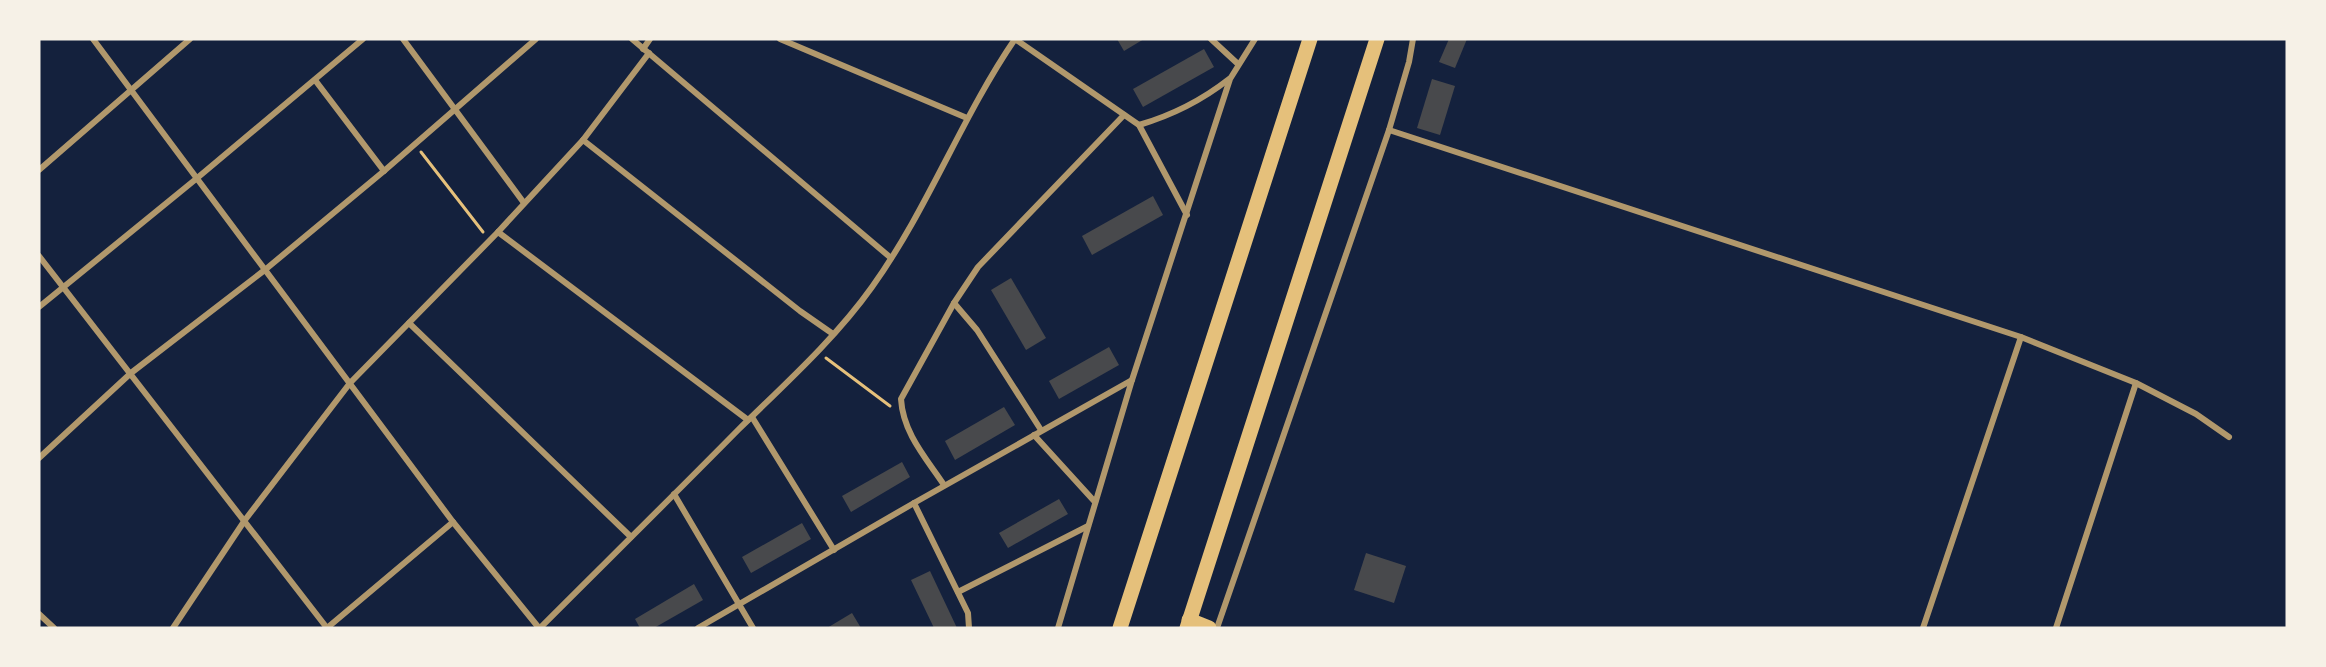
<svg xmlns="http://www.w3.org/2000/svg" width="2326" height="667" viewBox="0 0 2326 667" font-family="'Public Sans',sans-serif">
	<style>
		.building { fill: #48494c }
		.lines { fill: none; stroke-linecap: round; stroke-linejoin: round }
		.path { stroke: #e5c07b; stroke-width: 3 }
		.minor { stroke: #b1986c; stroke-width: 6 }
		.primary { stroke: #e5c07b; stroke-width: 15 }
	</style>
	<rect width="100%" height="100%" fill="#14213d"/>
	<g class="building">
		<polygon points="1117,39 1144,39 1124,51"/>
		<polygon points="1449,39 1467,39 1455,68 1439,62"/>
		<polygon points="1204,49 1214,67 1143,107 1133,89"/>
		<polygon points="1432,79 1455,86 1440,135 1417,128"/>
		<polygon points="1153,196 1163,215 1092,255 1082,236"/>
		<polygon points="1011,278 1046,338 1026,350 991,290"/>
		<polygon points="1109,347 1119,365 1059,399 1049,381"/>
		<polygon points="1004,407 1015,425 955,460 945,441"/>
		<polygon points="902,462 910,477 851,512 842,496"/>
		<polygon points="1059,499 1068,514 1008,548 999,533"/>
		<polygon points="802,523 811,539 751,573 742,557"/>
		<polygon points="1366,553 1406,566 1394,603 1354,590"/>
		<polygon points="930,571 957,628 934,628 911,580"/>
		<polygon points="694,584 703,600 654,628 640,628 635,619"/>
		<polygon points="852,613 861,628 827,628"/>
	</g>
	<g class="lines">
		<g class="path">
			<polyline points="421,152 483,232"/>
			<polyline points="826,358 890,406"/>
		</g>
		<g class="minor">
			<polyline points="93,39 453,522 539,628"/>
			<polyline points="403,39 524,203"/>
			<polyline points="632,39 891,258"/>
			<polyline points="780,39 967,118"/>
			<polyline points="1015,39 1139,125 1187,215"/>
			<polyline points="1211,39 1238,64"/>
			<polyline points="643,49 650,39"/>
			<polyline points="315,80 384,171"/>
			<path d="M1139,125C1173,115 1201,101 1229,79"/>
			<polyline points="1389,130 2021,337 2136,383 2196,414 2229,437"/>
			<polyline points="583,140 800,311 833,334"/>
			<polyline points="39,170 190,39"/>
			<polyline points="498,232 748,420"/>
			<polyline points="39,256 327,628"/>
			<polyline points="954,303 977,330 1041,430"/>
			<polyline points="39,307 196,179 363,39"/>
			<polyline points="409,323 631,537"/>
			<polyline points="752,417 834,550"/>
			<polyline points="1034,435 1095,502"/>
			<polyline points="39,458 131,373 266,269 384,171 536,39"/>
			<path d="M944,485C926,458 903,433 901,399L954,303L978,267L1124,115"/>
			<polyline points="674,494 753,628"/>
			<polyline points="914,503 968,613 969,628"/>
			<polyline points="958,592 1088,526"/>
			<polyline points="39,614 54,628"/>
			<polyline points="173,628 245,520 350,383 498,232 583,140 649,53"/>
			<polyline points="327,628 453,522"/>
			<path d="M540,628C606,562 673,496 739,429C785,384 835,339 872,287C928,209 961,118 1015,39"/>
			<polyline points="698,628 914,503 1132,380"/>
			<polyline points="1058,628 1132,380 1230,79 1255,39"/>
			<polyline points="1217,628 1389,130 1409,62 1413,39"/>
			<polyline points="1923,628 2021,337"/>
			<polyline points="2056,628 2136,383"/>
		</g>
		<g class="primary">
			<polyline points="1189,620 1209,628"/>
			<polyline points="1120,628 1310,39"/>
			<polyline points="1187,628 1377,39"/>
		</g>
	</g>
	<rect width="2326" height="667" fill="none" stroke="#f6f1e7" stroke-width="81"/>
</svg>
